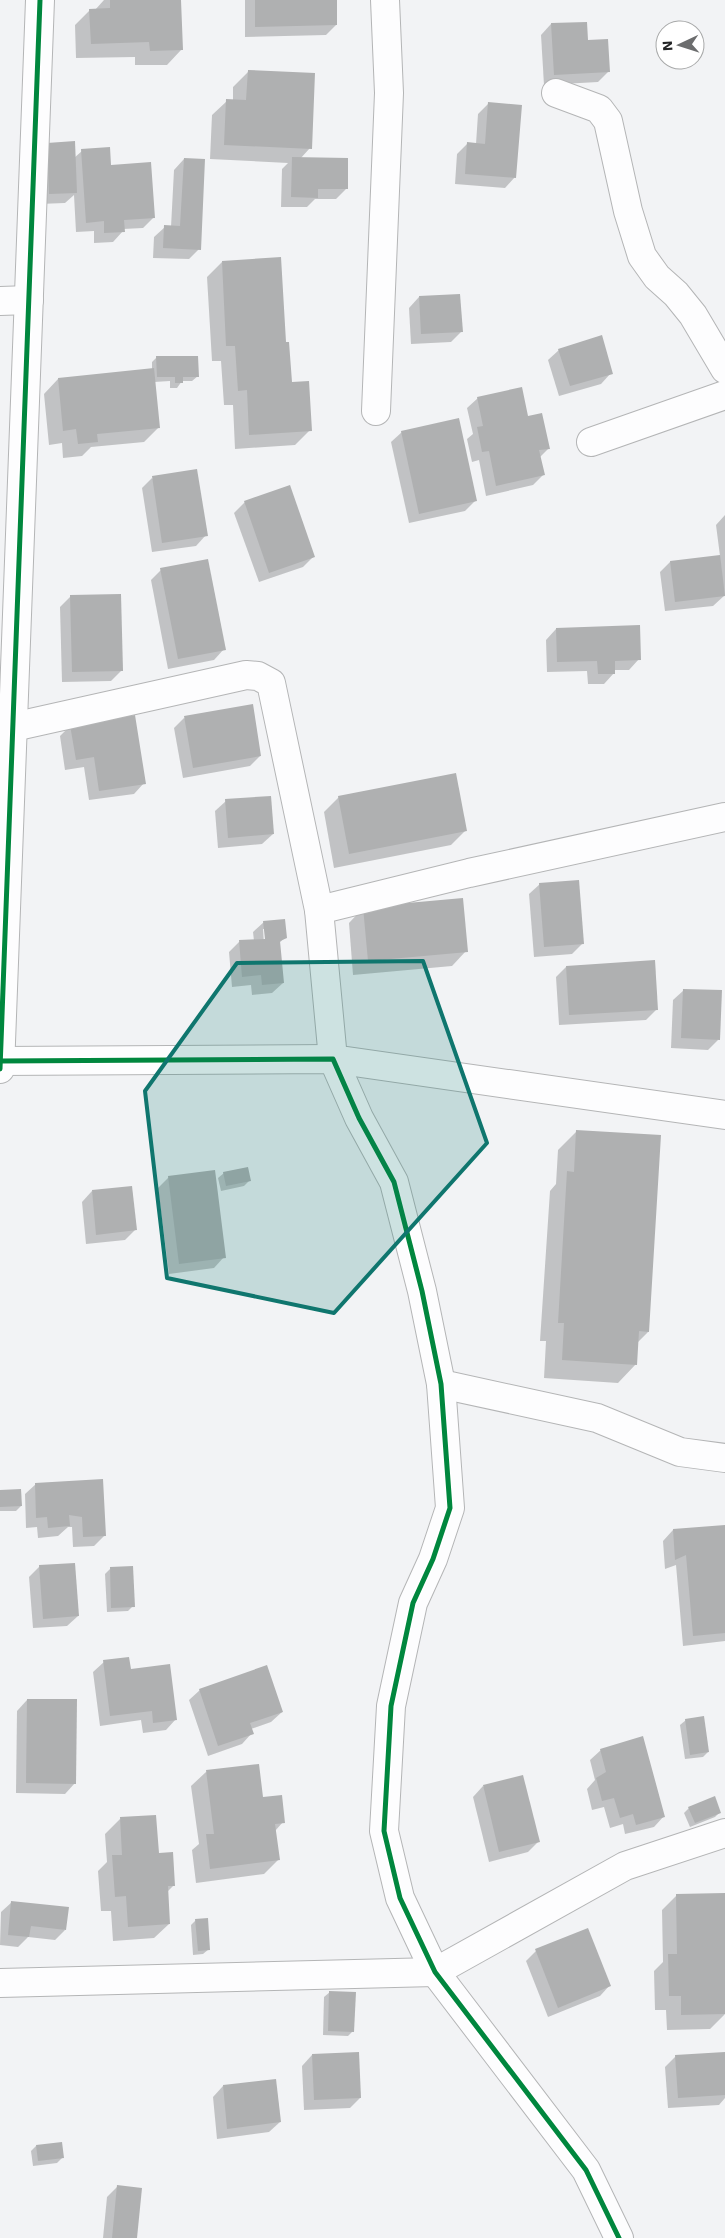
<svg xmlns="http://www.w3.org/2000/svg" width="725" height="2238" viewBox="0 0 725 2238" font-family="'Work Sans',sans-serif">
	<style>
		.shadow { fill: #0003; fill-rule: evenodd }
		.building { fill: #afb0b1 }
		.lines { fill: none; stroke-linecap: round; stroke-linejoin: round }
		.street-casing { stroke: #b4b5b6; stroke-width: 30 }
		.street { stroke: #fdfdfe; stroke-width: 28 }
		.cycleway-casing { stroke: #fff; stroke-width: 8 }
		.cycleway { stroke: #00873e; stroke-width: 5 }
		.marked { fill: #0f766e; fill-opacity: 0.2; stroke: #0f766e; stroke-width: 4; stroke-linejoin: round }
	</style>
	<rect width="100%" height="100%" fill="#f2f3f5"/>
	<g class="shadow">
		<polygon points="104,0 180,0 181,50 167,65 135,65 135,57 76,58 75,25 90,10 95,10"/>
		<polygon points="245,0 335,0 336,25 326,35 245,37"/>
		<polygon points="551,24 587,41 608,72 598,82 544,85 541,35"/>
		<polygon points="248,72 310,148 300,159 346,189 336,199 315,199 307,207 281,207 282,169 288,163 210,159 212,115 227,101 233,101 233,87"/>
		<polygon points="489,103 515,177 505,188 455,184 457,154 468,143 476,144 478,114"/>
		<polygon points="82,151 110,166 154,217 143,228 123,229 123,231 113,242 94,243 94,231 76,232 74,195 65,203 39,204 37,154 74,158"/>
		<polygon points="184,159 199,249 189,259 153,258 154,237 165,227 171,227 174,170"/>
		<polygon points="222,262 285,344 291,384 310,430 295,445 235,449 233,405 224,405 221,361 212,361 207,277"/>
		<polygon points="419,297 461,332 451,342 411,344 409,308"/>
		<polygon points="559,350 611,373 601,384 559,396 548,360"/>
		<polygon points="157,357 198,376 192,381 182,381 177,388 170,388 170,381 154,382 159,427 144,442 91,447 82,456 63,458 62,443 49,445 44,394 58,379 152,370 152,362"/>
		<polygon points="478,398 527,418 549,448 540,457 543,475 533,485 486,496 479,460 472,462 467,439 473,434 467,408"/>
		<polygon points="402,432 476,500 465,511 409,523 391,442"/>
		<polygon points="152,478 206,535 196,546 152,552 142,488"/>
		<polygon points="245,502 314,556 303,567 259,582 234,513"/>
		<polygon points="725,515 725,595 713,606 665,611 660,572 670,562 720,556 716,525"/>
		<polygon points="161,570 224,649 214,660 168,669 151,580"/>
		<polygon points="71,596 121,671 111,681 62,682 60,607"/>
		<polygon points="556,629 639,659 629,670 614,670 614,673 604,684 588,684 587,671 547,672 546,640"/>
		<polygon points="184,718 260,756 250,766 183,778 174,728"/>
		<polygon points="70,726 144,783 134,794 89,800 84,767 65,770 60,736"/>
		<polygon points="339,797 466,830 451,845 334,868 324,812"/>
		<polygon points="226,801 273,834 262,844 218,848 215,811"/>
		<polygon points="540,884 582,944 572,954 534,957 529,894"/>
		<polygon points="363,908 466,951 452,966 353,975 349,923"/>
		<path d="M264,922L286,937L279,943L283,983L272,993L252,995L251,985L232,987L229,952L239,942L254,941L253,932ZM263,929H265L267,945H264Z"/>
		<polygon points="566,967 657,1009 646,1020 559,1025 556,977"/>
		<polygon points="684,990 718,1040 708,1050 671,1048 673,1000"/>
		<polygon points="576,1132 648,1332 637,1343 636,1364 618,1383 544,1378 546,1341 540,1341 550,1191 556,1184 558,1150"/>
		<polygon points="224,1173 249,1181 244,1186 221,1191 218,1178"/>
		<polygon points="169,1177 224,1257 214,1268 169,1274 158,1188"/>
		<polygon points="92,1191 135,1230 125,1240 86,1244 82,1202"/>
		<polygon points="102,1480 105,1535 94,1546 73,1547 72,1527 68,1527 58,1536 38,1538 37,1527 26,1528 25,1494 36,1484"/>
		<polygon points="0,1491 21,1506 16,1511 0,1511"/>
		<polygon points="725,1526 725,1641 683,1646 676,1565 665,1569 663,1541 673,1530"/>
		<polygon points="40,1566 78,1616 67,1626 33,1628 29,1577"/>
		<polygon points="110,1569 133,1606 128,1611 107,1612 105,1574"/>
		<polygon points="104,1662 130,1671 176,1719 166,1730 143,1733 141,1720 100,1726 93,1672"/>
		<polygon points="200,1690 282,1712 271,1722 251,1729 252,1733 242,1744 208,1756 189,1700"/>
		<polygon points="27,1700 75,1783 65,1794 16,1793 17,1711"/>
		<polygon points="686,1720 708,1752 703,1757 685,1759 680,1725"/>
		<polygon points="601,1750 664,1816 654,1827 625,1834 623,1824 610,1828 604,1807 592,1810 587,1789 595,1780 590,1760"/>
		<polygon points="206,1772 262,1798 283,1822 275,1831 279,1859 264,1874 196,1883 192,1850 199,1844 191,1786"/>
		<polygon points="483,1786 538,1842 528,1852 489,1862 473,1797"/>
		<polygon points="689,1808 720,1812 715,1817 690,1827 684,1813"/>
		<polygon points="120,1819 158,1854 174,1885 167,1892 169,1924 154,1938 113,1941 111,1911 101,1911 98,1871 107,1862 105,1834"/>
		<polygon points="677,1895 725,1917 725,2014 710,2029 667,2030 666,2010 655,2010 654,1971 663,1962 662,1910"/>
		<polygon points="12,1902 65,1930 55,1940 28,1937 18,1947 0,1945 1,1912"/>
		<polygon points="196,1920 209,1949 203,1954 193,1955 191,1925"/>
		<polygon points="536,1951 610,1985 600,1996 548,2017 526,1961"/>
		<polygon points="330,1992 353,2031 348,2036 323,2035 324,1997"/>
		<polygon points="725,2053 725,2098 719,2105 668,2108 665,2067 676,2056"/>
		<polygon points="312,2055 360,2098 350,2108 304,2110 302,2066"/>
		<polygon points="223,2086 280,2122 269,2132 217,2139 213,2097"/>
		<polygon points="36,2146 62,2158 57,2163 33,2166 31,2151"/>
		<polygon points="118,2186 136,2238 103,2238 107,2197"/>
	</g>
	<g class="building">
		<polygon points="110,0 181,0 183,50 150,51 149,42 91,44 89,9 110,8"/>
		<polygon points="255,0 337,0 337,25 255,27"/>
		<polygon points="587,22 588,40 608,39 610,72 554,75 551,23"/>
		<polygon points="248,70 315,73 312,149 224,145 226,99 246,100"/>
		<polygon points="488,102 522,105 516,178 465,174 467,142 485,144"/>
		<polygon points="75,141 77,193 49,194 47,143"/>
		<polygon points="110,147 111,165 151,162 155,218 124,220 125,232 104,233 104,221 86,223 81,149"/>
		<polygon points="292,157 348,158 348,189 318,189 318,198 291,197"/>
		<polygon points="184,158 205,159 201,250 163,248 164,225 180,226"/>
		<polygon points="281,257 286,342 289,342 292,382 309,381 312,431 249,435 247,390 238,391 235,346 226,346 222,261"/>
		<polygon points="460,294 463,332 421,334 419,296"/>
		<polygon points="602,335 613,374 570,386 558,349"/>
		<polygon points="156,356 198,356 199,377 183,377 183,383 175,383 175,377 157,377"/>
		<polygon points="154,368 160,428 97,434 98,442 78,444 76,429 63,431 58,378"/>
		<polygon points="522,387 528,416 542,413 550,449 539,450 545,475 496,486 489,451 482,452 477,427 483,426 477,397"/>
		<polygon points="459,418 477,501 419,514 401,431"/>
		<polygon points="197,469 208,536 162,543 152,476"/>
		<polygon points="290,485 315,557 269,573 244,501"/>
		<polygon points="720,555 725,596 675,602 670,561"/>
		<polygon points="208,559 226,650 178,659 160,568"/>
		<polygon points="121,594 123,671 72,672 70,595"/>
		<polygon points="640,625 641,660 615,661 615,674 598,674 597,661 557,662 556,628"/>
		<polygon points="253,704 261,756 193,768 184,716"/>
		<polygon points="135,715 146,784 99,791 94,757 76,760 70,725"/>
		<polygon points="456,773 467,831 349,854 338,796"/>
		<polygon points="271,796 274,834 228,838 225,799"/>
		<polygon points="579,880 584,944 544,947 539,883"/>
		<polygon points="463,898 468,952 368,961 363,907"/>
		<polygon points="285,919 287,938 280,941 284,983 262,985 261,975 242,977 239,940 265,939 263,921"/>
		<polygon points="655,960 658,1010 569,1015 566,966"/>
		<polygon points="683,989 722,990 720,1040 681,1038"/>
		<polygon points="576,1130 661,1135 649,1332 639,1331 637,1365 562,1360 564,1323 558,1323 567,1171 574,1172"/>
		<polygon points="248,1167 251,1181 226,1186 223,1172"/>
		<polygon points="215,1170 226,1258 179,1264 168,1176"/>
		<polygon points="132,1186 137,1230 96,1235 92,1190"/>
		<polygon points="103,1479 106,1536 83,1537 82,1517 69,1515 70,1526 48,1528 47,1517 36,1518 35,1483"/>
		<polygon points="21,1489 22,1506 0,1507 0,1490"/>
		<polygon points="725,1525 725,1633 693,1636 686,1555 675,1560 673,1529"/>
		<polygon points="75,1563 79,1616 43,1619 39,1565"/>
		<polygon points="133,1566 135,1607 111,1608 110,1567"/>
		<polygon points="129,1657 131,1669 170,1664 177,1720 153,1723 152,1711 110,1716 103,1660"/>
		<polygon points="267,1665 283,1712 250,1723 254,1734 218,1746 199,1689"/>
		<polygon points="27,1699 77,1699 76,1784 26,1783"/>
		<polygon points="704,1716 709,1752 690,1755 685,1719"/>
		<polygon points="643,1736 665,1817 636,1825 633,1814 620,1818 614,1798 602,1801 596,1778 606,1772 600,1749"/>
		<polygon points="259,1764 263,1797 282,1795 285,1823 275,1824 280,1860 210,1869 206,1834 214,1834 206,1770"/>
		<polygon points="523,1775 540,1842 499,1852 483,1785"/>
		<polygon points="715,1796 721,1813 695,1823 688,1807"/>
		<polygon points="156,1815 159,1853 173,1852 175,1886 168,1886 170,1924 128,1927 126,1896 115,1897 112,1855 122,1855 120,1817"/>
		<polygon points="725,1893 725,2014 681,2015 681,1996 669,1996 668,1954 677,1954 676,1894"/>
		<polygon points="11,1901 69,1907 66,1930 31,1926 29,1937 8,1935"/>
		<polygon points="208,1918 210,1950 198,1951 195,1919"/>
		<polygon points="588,1928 611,1986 558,2008 535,1949"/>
		<polygon points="329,1991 356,1992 354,2032 328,2031"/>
		<polygon points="359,2052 361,2098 314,2100 312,2054"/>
		<polygon points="725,2052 725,2095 678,2098 675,2055"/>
		<polygon points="276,2079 281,2122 227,2129 223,2085"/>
		<polygon points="62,2142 64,2158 38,2161 36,2145"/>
		<polygon points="117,2185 142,2188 137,2238 112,2238"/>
	</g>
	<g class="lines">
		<defs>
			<g id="street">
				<polyline points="556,93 599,109 608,121 628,211 642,256 657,277 676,294 693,315 725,369"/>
				<polyline points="0,301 29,300"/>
				<polyline points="376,411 389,93 385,0"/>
				<polyline points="591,442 725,395"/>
				<polyline points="13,727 246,675 258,676 271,683 319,910"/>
				<polyline points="725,817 469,873 319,910 333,1059 725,1115"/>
				<polyline points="0,1061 333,1059 359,1118 394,1182 422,1291 441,1384 450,1508 433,1559 413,1603 391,1706 384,1831 400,1898 435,1972 586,2170 619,2238"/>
				<polyline points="0,1069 40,0"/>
				<polyline points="441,1384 597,1418 680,1452 725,1458"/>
				<polyline points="0,1983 435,1972 625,1866 725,1833"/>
			</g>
		</defs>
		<use href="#street" class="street-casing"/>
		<use href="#street" class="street"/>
		<defs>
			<g id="cycleway">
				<polyline points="0,1061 333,1059 359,1118 394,1182 422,1291 441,1384 450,1508 433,1559 413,1603 391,1706 384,1831 400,1898 435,1972 586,2170 619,2238"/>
				<polyline points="0,1069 40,0"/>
			</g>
		</defs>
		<use href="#cycleway" class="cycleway-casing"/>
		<use href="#cycleway" class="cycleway"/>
	</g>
	<path class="marked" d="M423,961L487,1143L334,1313L167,1278L145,1091L237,963Z"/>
	<g transform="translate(680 45) rotate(266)"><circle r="24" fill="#ffffff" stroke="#a7a8a8"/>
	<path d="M0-4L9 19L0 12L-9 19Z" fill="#6c6d6e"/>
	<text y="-8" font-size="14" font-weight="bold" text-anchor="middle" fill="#242526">N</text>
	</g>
</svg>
